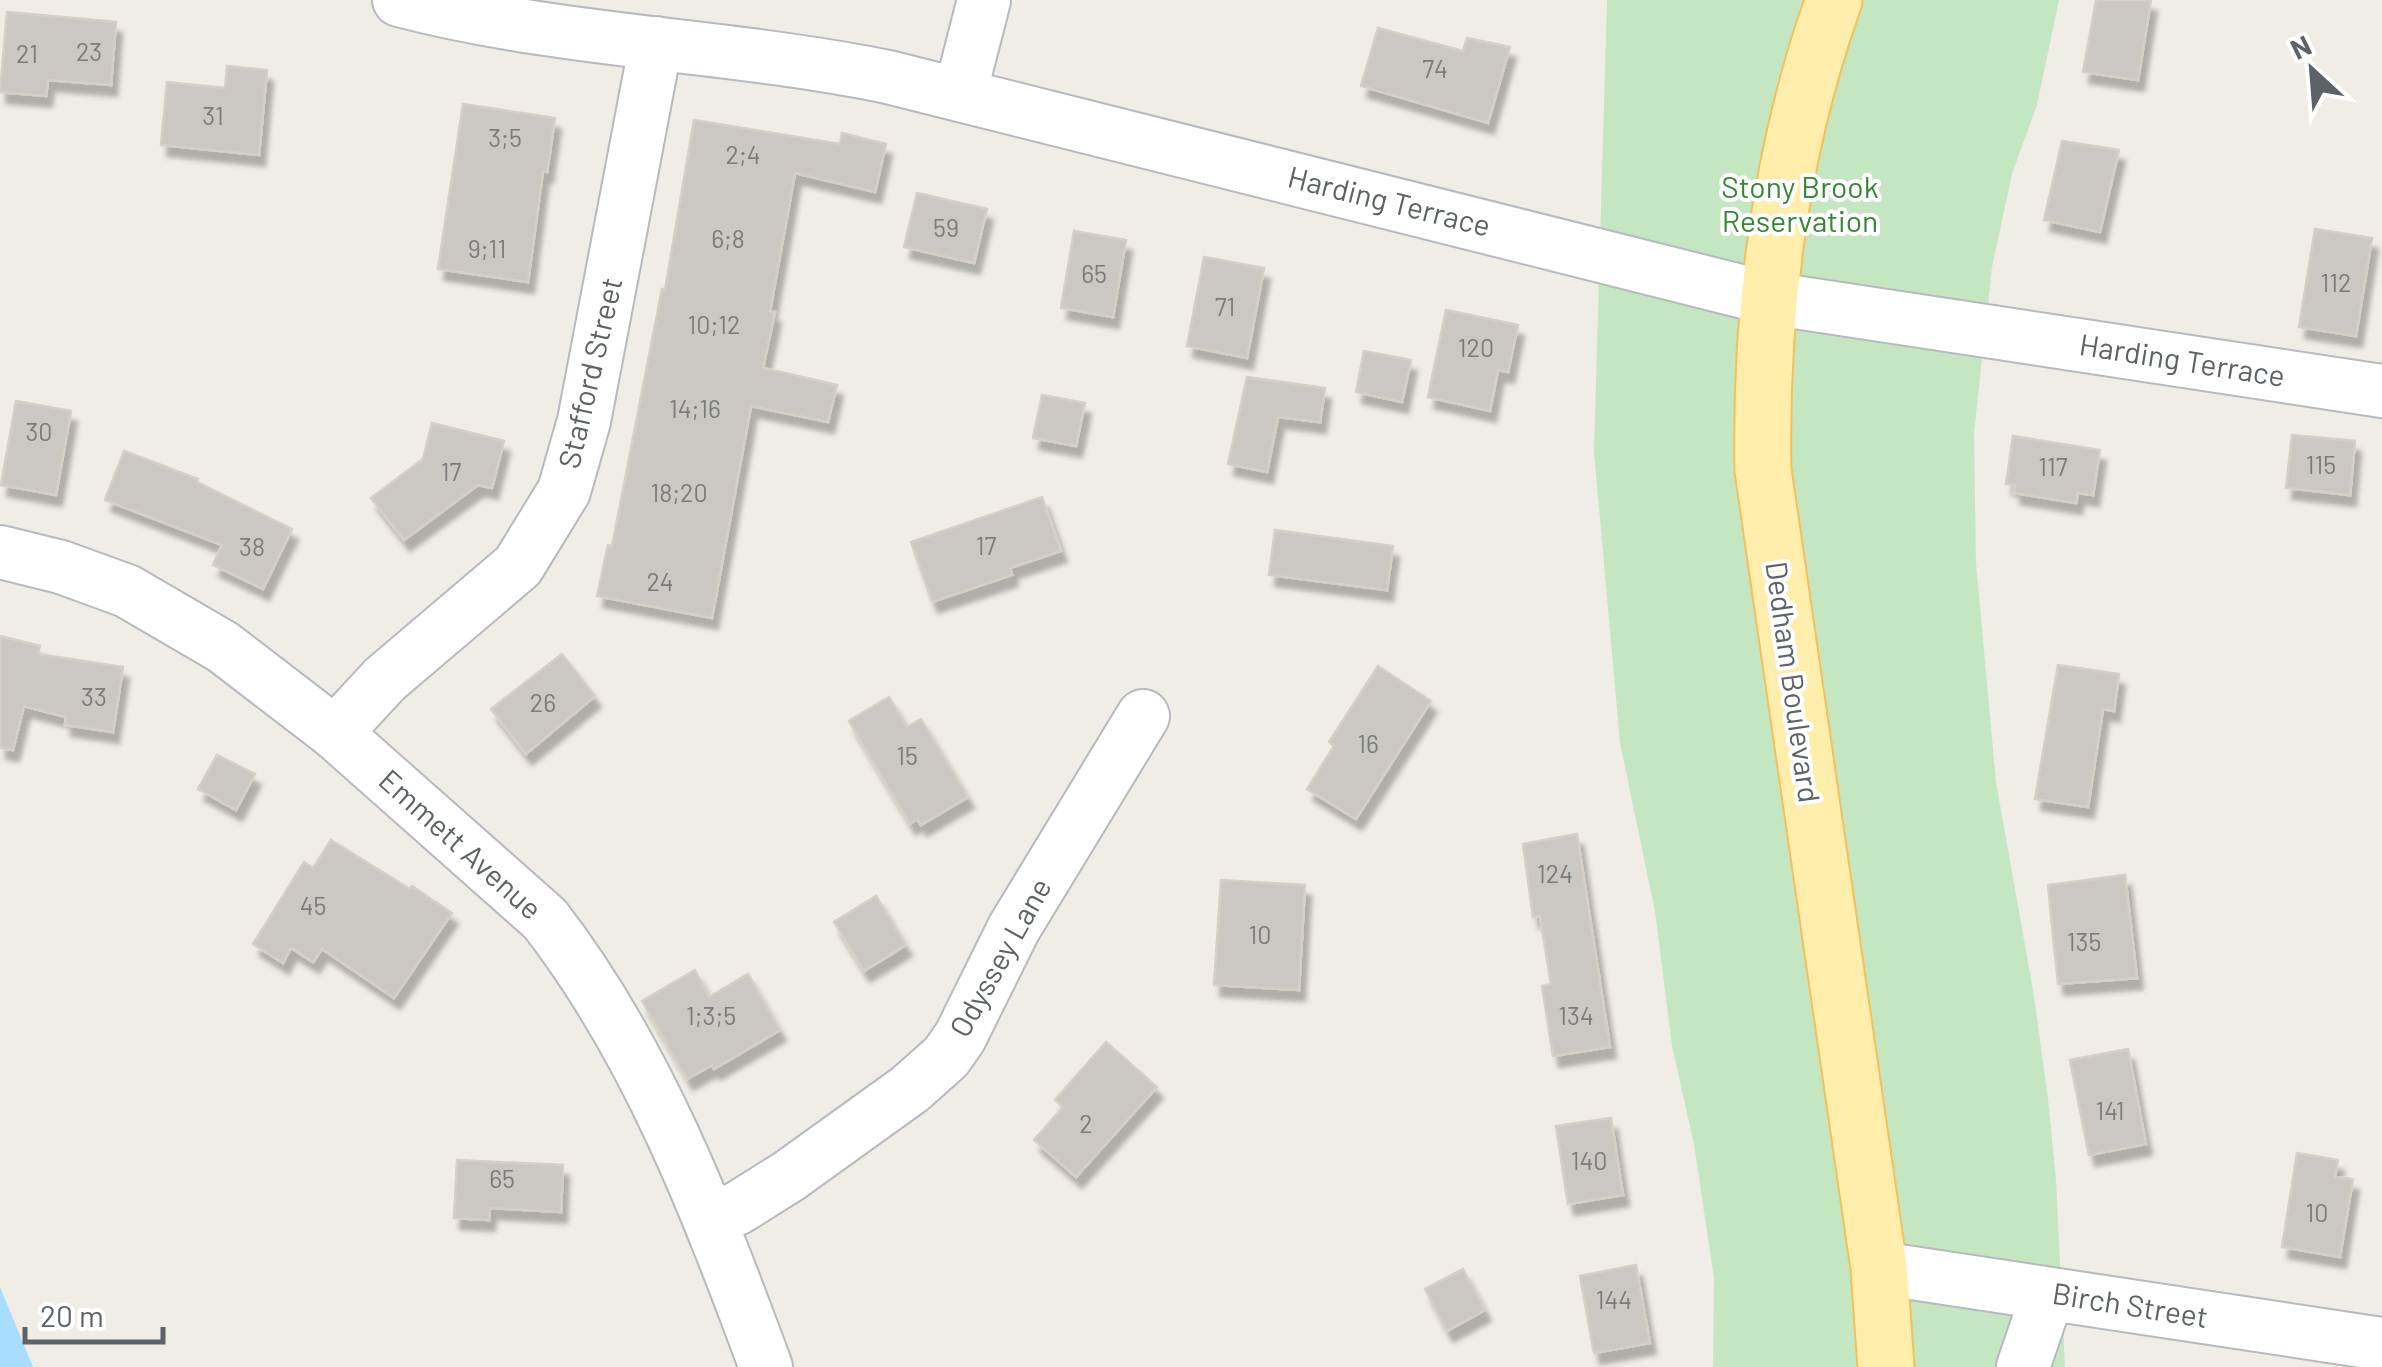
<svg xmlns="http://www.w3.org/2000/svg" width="2382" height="1367" viewBox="0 0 2382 1367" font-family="Barlow,sans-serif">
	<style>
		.green { fill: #c4e7c2 }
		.water { fill: #a7ddff }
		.building { fill: #cbc8c3; stroke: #d5cfc4; stroke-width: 2.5; filter: url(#shadow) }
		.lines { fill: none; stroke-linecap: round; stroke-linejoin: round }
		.minor-casing { stroke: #b6b9bd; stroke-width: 56 }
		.major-casing { stroke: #f3c15c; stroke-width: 59 }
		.minor { stroke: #fff; stroke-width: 52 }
		.major { stroke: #ffedac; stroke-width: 55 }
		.labels { text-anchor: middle; stroke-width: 8; stroke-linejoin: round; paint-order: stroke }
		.number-label { font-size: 25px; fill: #787c7d }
		.park-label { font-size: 30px; fill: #358734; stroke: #fff }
		.street-label { font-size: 30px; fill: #5d6266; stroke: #fff }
	</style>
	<defs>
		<filter id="shadow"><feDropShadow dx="6" dy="11" stdDeviation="2.5" flood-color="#0004"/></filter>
	</defs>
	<rect width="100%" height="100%" fill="#f0ede6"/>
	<polygon class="green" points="1607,0 2059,0 2037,105 2012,174 1992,267 1974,433 1976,563 1996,782 2034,996 2048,1099 2056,1180 2065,1367 1713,1367 1714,1279 1694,1144 1672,1046 1655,911 1620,743 1594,452"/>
	<polygon class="water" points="0,1287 33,1367 0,1367"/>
	<g class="building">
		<polygon points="2096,0 2151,0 2138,80 2083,72"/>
		<polygon points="7,12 116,22 111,85 48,80 46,96 0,92"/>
		<polygon points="1378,28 1463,51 1467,38 1510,47 1488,123 1361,86"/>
		<polygon points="227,66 267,70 259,155 161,145 167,82 225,88"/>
		<polygon points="463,104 555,118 547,172 543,171 528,282 438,269"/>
		<polygon points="694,120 840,144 842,133 886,144 875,192 795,173 770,311 775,312 763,368 837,385 828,422 751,406 712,618 597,596 608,545 612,546 662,289 665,290"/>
		<polygon points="2062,141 2119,150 2100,232 2044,220"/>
		<polygon points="917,193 987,209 974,263 904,247"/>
		<polygon points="2315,229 2372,238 2356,336 2299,327"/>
		<polygon points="1074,231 1126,240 1113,317 1061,308"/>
		<polygon points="1204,257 1264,268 1247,358 1187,346"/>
		<polygon points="1446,310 1518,325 1508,372 1498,370 1490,411 1428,397"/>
		<polygon points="1364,351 1411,360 1402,402 1356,392"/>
		<polygon points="1247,377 1325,388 1320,422 1278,417 1267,472 1228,464"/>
		<polygon points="1042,395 1085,403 1076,446 1033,438"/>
		<polygon points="16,401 71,411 56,495 1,485"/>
		<polygon points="432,423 504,441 492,488 478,485 404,540 371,498 423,459"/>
		<polygon points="2292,435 2355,441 2350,495 2286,488"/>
		<polygon points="2013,436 2100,450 2093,495 2078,493 2076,503 2014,493 2015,485 2006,484"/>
		<polygon points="124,451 198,479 197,482 292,529 263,589 213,565 222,545 105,500"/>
		<polygon points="1042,497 1061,551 1010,568 1012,575 932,602 911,542"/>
		<polygon points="1275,530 1393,546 1387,590 1269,575"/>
		<polygon points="0,636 40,646 38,654 123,667 113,732 65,725 66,717 24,706 13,750 0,748"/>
		<polygon points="562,654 595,696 526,754 491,709"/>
		<polygon points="2058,665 2119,674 2114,711 2103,709 2088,807 2035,799"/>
		<polygon points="1378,666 1431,701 1356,819 1307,789 1334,746 1329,742"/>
		<polygon points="889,697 907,727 921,719 968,797 921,825 917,819 910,824 849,721"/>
		<polygon points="217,755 255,774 236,810 198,789"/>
		<polygon points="1577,834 1610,1047 1553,1056 1542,986 1551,984 1540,916 1533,917 1523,844"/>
		<polygon points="331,840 410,889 412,886 452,913 394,998 322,949 313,962 291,948 283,963 253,944 304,862 313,868"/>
		<polygon points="2125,875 2137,978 2058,984 2048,885"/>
		<polygon points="1221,880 1305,885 1299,990 1214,985"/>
		<polygon points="876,896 906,945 864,971 834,922"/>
		<polygon points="695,970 709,997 748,974 780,1030 714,1069 712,1065 687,1079 642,1001"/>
		<polygon points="1106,1042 1157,1087 1076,1177 1034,1140 1063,1107 1055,1100"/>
		<polygon points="2128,1049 2146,1144 2089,1155 2070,1060"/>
		<polygon points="1611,1118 1623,1195 1568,1204 1556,1126"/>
		<polygon points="2297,1153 2338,1160 2335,1177 2353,1179 2340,1257 2282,1247"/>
		<polygon points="457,1160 563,1165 561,1212 490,1208 489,1220 454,1218"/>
		<polygon points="1636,1265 1650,1343 1594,1353 1580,1276"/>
		<polygon points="1463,1269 1485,1310 1447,1331 1425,1289"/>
	</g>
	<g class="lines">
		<defs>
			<g id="minor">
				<path d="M399,0C558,42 726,44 888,77L1768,298L2382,391"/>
				<polyline points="960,94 984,0"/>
				<path d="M0,552L61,567L127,591L223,647L335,733L545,919C648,1052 708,1211 766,1367"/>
				<polyline points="335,733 385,679 518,566 564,491 584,421 656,43"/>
				<polyline points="710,1220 738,1208 789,1176 910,1089 946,1057 960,1037 1014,928 1143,716"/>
				<polyline points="1879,1268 2382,1344"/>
				<polyline points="2023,1367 2048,1294"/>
			</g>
			<path id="major" d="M1834,0C1780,151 1760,310 1763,470L1879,1268L1886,1367"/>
		</defs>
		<use href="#minor" class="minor-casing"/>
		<use href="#major" class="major-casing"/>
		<use href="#minor" class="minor"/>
		<use href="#major" class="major"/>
	</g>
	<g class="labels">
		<g class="number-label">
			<text x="89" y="61">23</text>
			<text x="27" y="63">21</text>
			<text x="1435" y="78">74</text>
			<text x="213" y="125">31</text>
			<text x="505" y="147">3;5</text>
			<text x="743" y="164">2;4</text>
			<text x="946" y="237">59</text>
			<text x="728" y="248">6;8</text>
			<text x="487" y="258">9;11</text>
			<text x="1094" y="283">65</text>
			<text x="2336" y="292">112</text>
			<text x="1225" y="316">71</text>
			<text x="714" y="334">10;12</text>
			<text x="1476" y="357">120</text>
			<text x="695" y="418">14;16</text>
			<text x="39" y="441">30</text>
			<text x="2321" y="474">115</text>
			<text x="2053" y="476">117</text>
			<text x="451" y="481">17</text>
			<text x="679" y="502">18;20</text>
			<text x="986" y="555">17</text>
			<text x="252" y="556">38</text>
			<text x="660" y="591">24</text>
			<text x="94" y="706">33</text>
			<text x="543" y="712">26</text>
			<text x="1368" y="753">16</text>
			<text x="907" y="765">15</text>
			<text x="1555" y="883">124</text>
			<text x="313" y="915">45</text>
			<text x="1260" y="944">10</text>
			<text x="2084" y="951">135</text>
			<text x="711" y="1025">1;3;5</text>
			<text x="1576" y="1025">134</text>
			<text x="2110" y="1120">141</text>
			<text x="1086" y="1133">2</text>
			<text x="1589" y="1170">140</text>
			<text x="502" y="1188">65</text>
			<text x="2317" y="1222">10</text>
			<text x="1614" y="1309">144</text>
		</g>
		<g class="park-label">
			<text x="1800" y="198">Stony Brook<tspan x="1800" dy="34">Reservation</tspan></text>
		</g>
		<g class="street-label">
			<text transform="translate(1389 202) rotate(14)" y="10">Harding Terrace</text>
			<text transform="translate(2182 361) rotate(9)" y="10">Harding Terrace</text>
			<text transform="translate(591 373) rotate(-77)" y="10">Stafford Street</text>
			<text transform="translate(1792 682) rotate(82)" y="10">Dedham Boulevard</text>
			<text transform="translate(460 845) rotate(42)" y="10">Emmett Avenue</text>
			<text transform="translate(1001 958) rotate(-61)" y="10">Odyssey Lane</text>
			<text transform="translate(2130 1306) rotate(9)" y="10">Birch Street</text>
		</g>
	</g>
	<g transform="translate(2312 70) rotate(334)" stroke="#ffffff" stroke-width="8" paint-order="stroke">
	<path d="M0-8L18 38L0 25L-18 38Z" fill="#5d6266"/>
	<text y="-15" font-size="28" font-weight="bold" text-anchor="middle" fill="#5d6266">N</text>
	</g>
	<path d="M25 1327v15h138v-15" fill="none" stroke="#5d6266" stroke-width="5"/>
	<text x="40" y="1327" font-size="30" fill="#5d6266" stroke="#ffffff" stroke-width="8" paint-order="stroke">20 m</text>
</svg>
